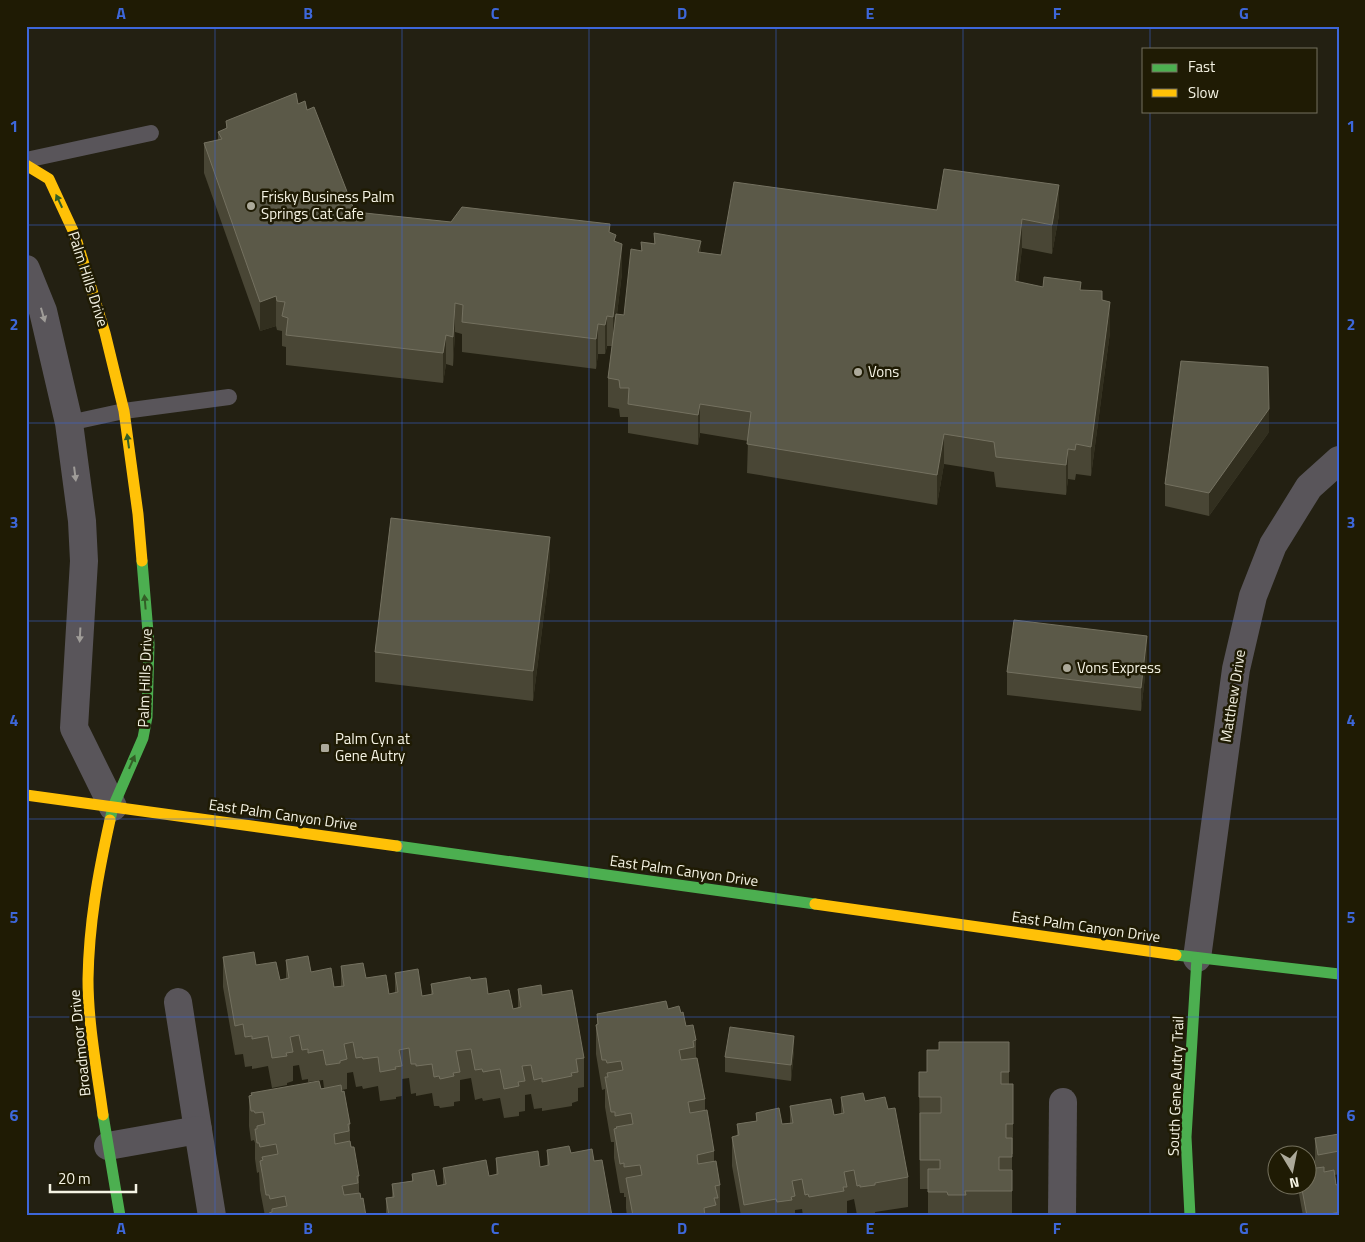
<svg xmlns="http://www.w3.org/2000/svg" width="1365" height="1242" viewBox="0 0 1365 1242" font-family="'Titillium Web',sans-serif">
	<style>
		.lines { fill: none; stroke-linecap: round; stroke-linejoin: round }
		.lane { stroke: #59555a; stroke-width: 16 }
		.street { stroke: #59555a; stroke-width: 28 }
		.fast { stroke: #4caf50; stroke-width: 11 }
		.slow { stroke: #ffc107; stroke-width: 11 }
		.wall { fill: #494635 }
		.shaded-wall { fill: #322f1f }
		.building { fill: #5b5948; stroke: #747160 }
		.oneway { fill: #335e26 }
		.oneway2 { fill: #9f9c98 }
		.grid { fill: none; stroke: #3d67da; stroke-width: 1; stroke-opacity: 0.55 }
		.poi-dot { fill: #aca99a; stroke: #1f1b04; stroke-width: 2 }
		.labels { text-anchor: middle; stroke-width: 5; stroke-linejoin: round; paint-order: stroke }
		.poi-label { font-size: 15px; fill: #f5f3e4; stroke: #1f1b04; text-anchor: start }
		.street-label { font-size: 15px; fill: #f5f3e4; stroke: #1f1b04 }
		.neatline { fill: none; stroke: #3d67da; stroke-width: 2 }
		.grid-label { font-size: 16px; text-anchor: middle; font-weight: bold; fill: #3d67da }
	</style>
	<rect width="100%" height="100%" fill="#232012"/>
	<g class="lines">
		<g class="lane">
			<polyline points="26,160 151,133"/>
			<polyline points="69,423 124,411 229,397"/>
		</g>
		<g class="street">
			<polyline points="26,269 43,311 69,423 82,521 84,561 74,728 113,807"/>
			<polyline points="1197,958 1236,669 1253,596 1273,545 1309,487 1339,460"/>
			<polyline points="178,1002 198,1130"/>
			<polyline points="108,1146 198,1130 212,1216"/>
			<polyline points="1062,1216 1063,1102"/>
		</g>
		<g class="fast">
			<polyline points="110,820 113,807 143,738 147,717 149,644 142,561"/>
			<polyline points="397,846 815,904"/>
			<polyline points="1176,955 1339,974"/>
			<polyline points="103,1115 120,1216"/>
			<polyline points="1190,1216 1186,1137 1197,958"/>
		</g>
		<g class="slow">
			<polyline points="26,165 49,179 75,235 105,333 124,411 138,514 142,561"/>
			<polyline points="26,795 397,846"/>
			<polyline points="815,904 1176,955"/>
			<path d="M103,1115C97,1070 88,1024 88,979C89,923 98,874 110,820"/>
		</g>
	</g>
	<g class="wall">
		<polygon points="298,104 307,110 355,212 451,222 610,233 616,242 622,273 617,314 624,315 641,251 641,242 654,243 654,233 701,252 721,255 937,210 1059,215 1052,254 1022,248 1018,282 1043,287 1081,290 1102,300 1110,332 1091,476 1076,474 1075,480 1068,479 1066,495 996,487 994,472 944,464 937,505 747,473 748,441 700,433 698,445 628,433 628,417 620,417 619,409 608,407 608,378 612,346 607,346 605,354 598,354 596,369 462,352 462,334 455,332 453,366 446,364 443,383 286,365 286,347 282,346 282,331 277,330 276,326 260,331 204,173 204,143 218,140 218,132 226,129 226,121"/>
		<polygon points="1269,432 1209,516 1165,506 1165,484"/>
		<polygon points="550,567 533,701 375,682 375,652"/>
		<polygon points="1147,659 1141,711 1007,695 1007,672"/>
		<polygon points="223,957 256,965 280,980 286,979 286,960 311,972 334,987 341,986 341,966 366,978 389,994 395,993 395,973 422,996 431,995 431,984 471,980 488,994 513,1009 518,1008 518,989 542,995 584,1058 584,1087 578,1088 578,1101 572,1103 572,1106 542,1111 542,1108 534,1109 531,1094 525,1095 525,1111 519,1112 519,1116 504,1118 500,1098 483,1101 482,1098 475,1100 471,1078 460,1080 460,1101 454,1102 454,1106 440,1108 439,1106 434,1106 432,1093 416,1096 416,1093 411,1094 409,1078 402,1079 402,1096 396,1097 396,1099 380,1101 378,1086 363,1089 362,1086 356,1087 353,1072 347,1073 347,1089 342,1090 350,1124 350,1141 359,1176 359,1193 366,1216 265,1216 260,1190 259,1172 257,1173 255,1159 255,1143 254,1140 251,1141 249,1126 249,1096 251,1096 251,1093 324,1088 323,1080 308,1082 308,1079 302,1080 299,1065 293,1066 293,1081 287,1083 287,1085 272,1088 268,1066 252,1069 252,1066 245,1067 243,1054 235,1055 223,987"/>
		<polygon points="668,1009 681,1013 686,1026 696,1040 696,1058 705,1099 705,1110 714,1151 714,1161 720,1185 720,1215 718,1216 627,1216 626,1208 626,1197 624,1197 624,1193 620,1193 614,1158 614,1142 611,1142 605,1107 605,1089 602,1090 596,1054 596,1025 597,1024 597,1014"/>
		<polygon points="1009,1042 1009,1084 1013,1124 1013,1154 1012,1154 1012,1216 928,1216 928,1189 920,1189 919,1072 927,1072 939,1050"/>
		<polygon points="794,1051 791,1081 725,1072 725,1057"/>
		<polygon points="841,1097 865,1101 888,1109 908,1177 908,1207 875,1212 875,1214 866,1216 860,1216 860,1215 857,1215 854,1199 847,1201 847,1216 803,1216 802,1209 795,1210 795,1216 741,1216 732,1166 732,1137 737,1136 737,1124 756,1121 756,1113 782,1124 790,1123 790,1106 834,1115 841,1114"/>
		<polygon points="1339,1134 1339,1174 1335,1175 1336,1185 1339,1186 1339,1216 1303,1216 1299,1194 1299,1184 1308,1184 1316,1168 1315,1161 1315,1138"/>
		<polygon points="547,1150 571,1153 594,1161 612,1216 386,1216 386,1198 392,1197 392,1184 412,1181 412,1174 437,1186 443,1185 443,1168 489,1176 496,1175 496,1158 540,1167 547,1166"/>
	</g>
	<g class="shaded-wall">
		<polygon points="1059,185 1059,215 1052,254 1052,225"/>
		<polygon points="1022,219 1022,248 1015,311 1015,281"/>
		<polygon points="701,241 701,270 698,252"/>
		<polygon points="622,244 622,273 613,346 613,317"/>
		<polygon points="276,296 276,326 260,331 260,302"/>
		<polygon points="1110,302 1110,332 1091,476 1091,447"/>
		<polygon points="455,303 455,332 453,366 453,337"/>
		<polygon points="607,316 607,346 605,354 605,325"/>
		<polygon points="598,324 598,354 596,369 596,339"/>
		<polygon points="446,335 446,364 443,383 443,353"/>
		<polygon points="700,404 700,433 698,445 698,415"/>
		<polygon points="1269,409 1269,432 1209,516 1209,493"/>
		<polygon points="944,434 944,464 937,505 937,475"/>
		<polygon points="1068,449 1068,479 1066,495 1066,465"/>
		<polygon points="550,537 550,567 533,701 533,671"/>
		<polygon points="1147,636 1147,659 1141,711 1141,688"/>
		<polygon points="794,1036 794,1051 791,1081 791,1065"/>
	</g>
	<g class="building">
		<polygon points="296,93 298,104 305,101 307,110 314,107 355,212 451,222 462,207 610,224 609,232 616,235 614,241 622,244 613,317 607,316 605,325 598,324 596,339 462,322 463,305 455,303 453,337 446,335 443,353 286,335 288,318 282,316 285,302 277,301 276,296 260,302 204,143 222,139 218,132 227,128 226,121"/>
		<polygon points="944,169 1059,185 1052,225 1022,219 1015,281 1043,287 1044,277 1081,282 1080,290 1102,291 1102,300 1110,302 1091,447 1076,444 1075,450 1068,449 1066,465 996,457 994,442 944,434 937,475 747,444 751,412 700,404 698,415 628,404 629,388 620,388 619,380 608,378 616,314 624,315 631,249 642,251 641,242 655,244 654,233 701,241 698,252 721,255 734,182 937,210"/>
		<polygon points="1181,361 1268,367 1269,409 1209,493 1165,484"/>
		<polygon points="391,518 550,537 533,671 375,652"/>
		<polygon points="1014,620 1147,636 1141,688 1007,672"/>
		<polygon points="254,952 256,965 276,962 280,980 289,978 286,960 308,956 311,972 331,968 334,987 344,986 341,966 363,963 366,978 386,975 389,994 398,992 395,973 418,969 422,996 433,994 431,984 470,977 471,980 486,978 488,994 509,990 513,1009 521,1007 518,989 541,985 542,995 572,990 584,1058 576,1059 578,1072 571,1073 572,1076 542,1082 542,1078 534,1080 531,1065 522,1066 525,1081 518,1082 519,1086 504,1089 500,1069 483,1072 482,1069 475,1070 471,1049 456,1051 460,1072 453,1073 454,1076 440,1079 439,1076 434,1077 432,1064 416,1066 416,1064 411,1064 409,1048 399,1050 402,1066 395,1067 396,1069 380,1072 378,1057 363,1059 362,1057 356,1058 353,1042 344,1044 347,1059 340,1061 340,1063 326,1065 323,1050 308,1053 308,1049 302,1050 299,1035 290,1037 293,1052 286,1053 287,1056 272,1058 268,1036 252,1039 252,1036 245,1037 243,1024 235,1026 223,957"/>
		<polygon points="666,1001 668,1009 679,1006 681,1013 683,1012 686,1026 693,1025 696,1040 693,1041 694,1047 679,1050 681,1060 697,1058 705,1099 688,1102 690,1113 707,1110 714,1151 697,1155 698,1164 716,1161 720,1185 715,1186 718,1198 714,1198 716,1205 704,1208 705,1216 633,1216 626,1178 642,1175 640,1165 624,1167 624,1163 620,1164 614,1129 617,1128 616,1127 633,1124 631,1113 615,1116 615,1112 611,1112 605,1077 608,1077 607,1073 623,1070 621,1061 607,1063 606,1060 602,1060 596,1025 598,1024 597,1014"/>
		<polygon points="730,1027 794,1036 791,1065 725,1057"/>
		<polygon points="939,1042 1009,1042 1009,1072 1001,1072 1001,1084 1013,1084 1013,1124 1006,1124 1006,1138 1012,1138 1012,1157 999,1157 999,1170 1012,1170 1012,1191 965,1191 966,1195 948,1195 947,1192 928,1192 928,1169 940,1169 940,1160 920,1160 920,1113 941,1113 941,1097 919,1097 919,1072 927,1072 927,1050 939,1050"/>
		<polygon points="319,1081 321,1089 341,1085 342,1092 344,1091 350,1124 348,1124 349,1131 334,1134 335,1144 350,1141 351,1147 354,1147 359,1176 357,1176 358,1183 342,1186 344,1195 360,1193 361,1199 363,1198 366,1216 270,1216 269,1213 272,1212 272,1209 287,1206 285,1196 270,1199 269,1195 266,1195 260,1161 263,1160 262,1157 278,1154 276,1144 260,1147 259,1143 257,1143 255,1129 257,1129 257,1126 265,1124 263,1112 255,1113 254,1111 251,1111 249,1096 252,1095 251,1093"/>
		<polygon points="863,1093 865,1101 885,1097 888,1109 895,1108 908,1177 875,1183 875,1185 860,1187 860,1185 857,1186 854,1170 844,1172 847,1187 843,1187 844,1191 809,1197 808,1194 805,1195 802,1179 792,1181 795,1196 791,1197 792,1200 777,1202 776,1199 744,1205 732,1137 739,1135 737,1124 757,1121 756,1113 779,1108 782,1124 793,1123 790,1106 831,1099 834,1115 844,1113 841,1097"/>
		<polygon points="1339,1134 1339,1151 1318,1155 1315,1138"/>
		<polygon points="569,1146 571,1153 592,1149 594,1161 602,1160 612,1216 389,1216 386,1198 394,1197 392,1184 413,1181 412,1174 434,1170 437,1186 446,1184 443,1168 486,1160 489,1176 498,1174 496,1158 538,1151 540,1167 549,1165 547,1150"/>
		<polygon points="1324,1167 1324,1172 1334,1170 1336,1185 1338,1184 1339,1186 1339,1212 1321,1216 1307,1216 1301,1184 1308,1184 1308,1169"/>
	</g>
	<defs><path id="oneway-solid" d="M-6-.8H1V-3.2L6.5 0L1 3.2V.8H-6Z" transform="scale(1.25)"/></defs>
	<g class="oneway">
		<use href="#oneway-solid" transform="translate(59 201) rotate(-115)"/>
		<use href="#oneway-solid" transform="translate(128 441) rotate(-98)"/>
		<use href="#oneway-solid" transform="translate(145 602) rotate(-95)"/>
		<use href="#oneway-solid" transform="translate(132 762) rotate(-66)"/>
	</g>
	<g class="oneway2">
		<use href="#oneway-solid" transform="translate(43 315) rotate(74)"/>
		<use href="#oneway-solid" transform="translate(75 474) rotate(83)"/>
		<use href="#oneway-solid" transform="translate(80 635) rotate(93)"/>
	</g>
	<path class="grid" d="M215,26V1216M402,26V1216M589,26V1216M776,26V1216M963,26V1216M1150,26V49M1150,111V1216M26,225H1339M26,423H1339M26,621H1339M26,819H1339M26,1017H1339"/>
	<g class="poi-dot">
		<circle cx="251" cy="206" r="5"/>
		<circle cx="858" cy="372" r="5"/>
		<circle cx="1067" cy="668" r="5"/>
		<rect x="320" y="743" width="10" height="10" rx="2.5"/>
	</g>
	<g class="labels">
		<g class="poi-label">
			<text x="261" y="202">Frisky Business Palm<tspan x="261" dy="17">Springs Cat Cafe</tspan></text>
			<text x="868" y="377">Vons</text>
			<text x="1077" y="673">Vons Express</text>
			<text x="335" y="744">Palm Cyn at<tspan x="335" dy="17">Gene Autry</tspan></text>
		</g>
		<g class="street-label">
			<text transform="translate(88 279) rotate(72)" y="5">Palm Hills Drive</text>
			<text transform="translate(145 678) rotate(-88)" y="5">Palm Hills Drive</text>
			<text transform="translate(1233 696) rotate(-81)" y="5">Matthew Drive</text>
			<text transform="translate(283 815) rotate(8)" y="5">East Palm Canyon Drive</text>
			<text transform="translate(684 871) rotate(8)" y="5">East Palm Canyon Drive</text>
			<text transform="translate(1086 927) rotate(8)" y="5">East Palm Canyon Drive</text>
			<text transform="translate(80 1043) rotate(-96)" y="5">Broadmoor Drive</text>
			<text transform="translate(1176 1086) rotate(-88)" y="5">South Gene Autry Trail</text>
		</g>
	</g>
	<rect width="1365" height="1242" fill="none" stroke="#1f1b04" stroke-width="55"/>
	<rect x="1142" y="48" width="175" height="65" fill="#1f1b04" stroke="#75715e"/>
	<rect x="1152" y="64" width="25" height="8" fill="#4caf50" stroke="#75715e"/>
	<text x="1188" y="72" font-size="15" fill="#f5f3e4">Fast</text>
	<rect x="1152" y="89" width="25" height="8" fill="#ffc107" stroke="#75715e"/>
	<text x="1188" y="98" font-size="15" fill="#f5f3e4">Slow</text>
	<g transform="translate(1292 1170) rotate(170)"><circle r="24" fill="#1f1b04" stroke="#75715e"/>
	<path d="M0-4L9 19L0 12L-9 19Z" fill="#aca99a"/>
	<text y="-8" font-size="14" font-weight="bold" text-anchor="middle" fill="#f5f3e4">N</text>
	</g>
	<path d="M50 1184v8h86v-8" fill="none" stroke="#f5f3e4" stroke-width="2.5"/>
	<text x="58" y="1184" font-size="15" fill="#f5f3e4" stroke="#1f1b04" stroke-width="4" paint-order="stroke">20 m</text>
	<rect x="28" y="28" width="1310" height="1186" class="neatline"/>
	<g class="grid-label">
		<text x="121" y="19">A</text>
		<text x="308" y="19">B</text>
		<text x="495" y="19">C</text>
		<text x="682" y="19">D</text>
		<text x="870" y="19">E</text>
		<text x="1057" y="19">F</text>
		<text x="1244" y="19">G</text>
		<text x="14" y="132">1</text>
		<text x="1351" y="132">1</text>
		<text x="14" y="330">2</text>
		<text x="1351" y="330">2</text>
		<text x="14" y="528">3</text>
		<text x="1351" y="528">3</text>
		<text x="14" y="726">4</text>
		<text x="1351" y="726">4</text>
		<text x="14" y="923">5</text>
		<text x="1351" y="923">5</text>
		<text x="14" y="1121">6</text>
		<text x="1351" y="1121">6</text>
		<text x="121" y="1234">A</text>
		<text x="308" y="1234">B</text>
		<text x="495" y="1234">C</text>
		<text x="682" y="1234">D</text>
		<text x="870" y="1234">E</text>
		<text x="1057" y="1234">F</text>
		<text x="1244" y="1234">G</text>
	</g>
</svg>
